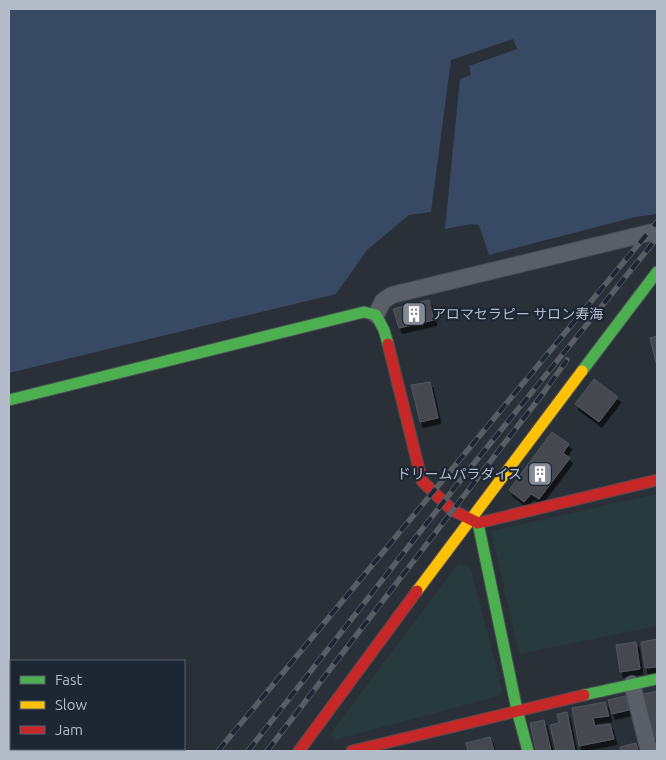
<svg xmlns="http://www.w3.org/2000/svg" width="666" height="760" viewBox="0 0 666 760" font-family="Ubuntu,'Noto Sans JP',sans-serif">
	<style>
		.green { fill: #273a3e }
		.water { fill: #384963 }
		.building { fill: #444950; stroke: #52575f; filter: url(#shadow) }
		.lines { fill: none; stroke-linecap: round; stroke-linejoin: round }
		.street-casing { stroke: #484c53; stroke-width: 18 }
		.fast-casing { stroke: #484c53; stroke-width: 13 }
		.slow-casing { stroke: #484c53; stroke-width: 13 }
		.jam-casing { stroke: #484c53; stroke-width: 13 }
		.street { stroke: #5a5e66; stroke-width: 16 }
		.fast { stroke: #4caf50; stroke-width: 11 }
		.slow { stroke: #ffc107; stroke-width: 11 }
		.jam { stroke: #c62828; stroke-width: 11 }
		.rail-casing { stroke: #595d64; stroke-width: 5.5 }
		.rail { stroke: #1d2633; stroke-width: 4; stroke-dasharray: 11; stroke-linecap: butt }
		.labels { text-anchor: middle; stroke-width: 4.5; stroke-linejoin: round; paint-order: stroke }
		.poi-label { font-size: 14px; fill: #b4bcc9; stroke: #1d2633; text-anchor: start }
	</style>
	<defs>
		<filter id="shadow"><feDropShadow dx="3" dy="5.5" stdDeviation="0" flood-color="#0009"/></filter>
	</defs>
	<rect width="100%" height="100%" fill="#2a3038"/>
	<g class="green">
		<polygon points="656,494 657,626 519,654 491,531"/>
		<polygon points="458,564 470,566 502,690 499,696 334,740 331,733"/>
	</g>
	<polygon class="water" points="9,9 657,9 657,214 635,217 489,255 479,225 471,224 445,229 460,79 471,75 469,66 517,49 513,39 451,60 431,212 409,215 367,250 336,294 9,373"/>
	<g class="building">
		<polygon points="429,300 434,320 399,328 393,309"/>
		<polygon points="657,336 657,366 650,338"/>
		<polygon points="594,379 618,397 599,422 575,404"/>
		<polygon points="430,382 438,418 420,422 411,385"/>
		<polygon points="552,432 569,444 563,453 570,458 539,499 531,494 524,502 509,490"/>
		<polygon points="657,639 657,667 645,668 641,642"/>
		<polygon points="636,642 640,669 620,672 616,645"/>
		<polygon points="657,691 657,739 649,741 639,695"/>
		<polygon points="625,696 629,710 612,714 608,700"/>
		<polygon points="605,702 609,716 593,718 595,726 610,724 614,739 579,746 572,708"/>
		<polygon points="567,712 575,751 556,751 550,725 559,723 557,714"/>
		<polygon points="544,720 551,751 536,751 530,723"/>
		<polygon points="490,737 494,751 468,751 466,743"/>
		<polygon points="636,743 638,751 621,751 620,747"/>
	</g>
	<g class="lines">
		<defs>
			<g id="street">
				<polyline points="376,315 383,301 392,295 657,231"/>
				<polyline points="632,684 649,751"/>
			</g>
			<g id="fast">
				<polyline points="582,371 657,272"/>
				<polyline points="9,400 364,312 376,315 384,330 388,344"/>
				<polyline points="478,523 517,710 528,751"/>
				<polyline points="584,695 657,679"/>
			</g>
			<polyline id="slow" points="417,591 582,371"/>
			<g id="jam">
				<polyline points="388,344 422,481 452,510 478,523 657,480"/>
				<polyline points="299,751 417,591"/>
				<polyline points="352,751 584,695"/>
			</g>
		</defs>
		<use href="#street" class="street-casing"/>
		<use href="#fast" class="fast-casing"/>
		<use href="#slow" class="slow-casing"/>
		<use href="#jam" class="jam-casing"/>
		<use href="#street" class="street"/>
		<use href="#fast" class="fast"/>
		<use href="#slow" class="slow"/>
		<use href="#jam" class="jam"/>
		<defs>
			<g id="rail">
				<polyline points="218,751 657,222"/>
				<polyline points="248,751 467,472 657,238"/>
				<polyline points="267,751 544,392 567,360"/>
			</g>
		</defs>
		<use href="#rail" class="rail-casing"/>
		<use href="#rail" class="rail"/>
	</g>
	<defs>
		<symbol id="building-square" viewBox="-11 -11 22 22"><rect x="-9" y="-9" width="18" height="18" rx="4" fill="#848b96" stroke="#1d2633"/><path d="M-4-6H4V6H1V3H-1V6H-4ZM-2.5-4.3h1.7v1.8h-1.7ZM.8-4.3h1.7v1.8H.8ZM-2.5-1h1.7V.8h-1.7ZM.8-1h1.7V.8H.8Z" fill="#fff"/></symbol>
	</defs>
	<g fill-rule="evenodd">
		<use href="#building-square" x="400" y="300" width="28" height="28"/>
		<use href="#building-square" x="526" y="460" width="28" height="28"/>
	</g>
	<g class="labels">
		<g class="poi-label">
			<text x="432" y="319">アロマセラピー サロン寿海</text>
			<text x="522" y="479" text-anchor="end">ドリームパラダイス</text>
		</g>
	</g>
	<rect width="666" height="760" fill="none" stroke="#b4bcc9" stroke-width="20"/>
	<rect x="10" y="660" width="175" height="90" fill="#1d2633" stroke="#59626f"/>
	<rect x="20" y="676" width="25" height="8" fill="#4caf50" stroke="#59626f"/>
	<text x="55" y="685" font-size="15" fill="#b4bcc9">Fast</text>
	<rect x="20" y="701" width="25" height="8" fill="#ffc107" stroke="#59626f"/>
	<text x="55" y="710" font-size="15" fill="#b4bcc9">Slow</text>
	<rect x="20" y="726" width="25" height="8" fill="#c62828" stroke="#59626f"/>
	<text x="55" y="735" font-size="15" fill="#b4bcc9">Jam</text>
</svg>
